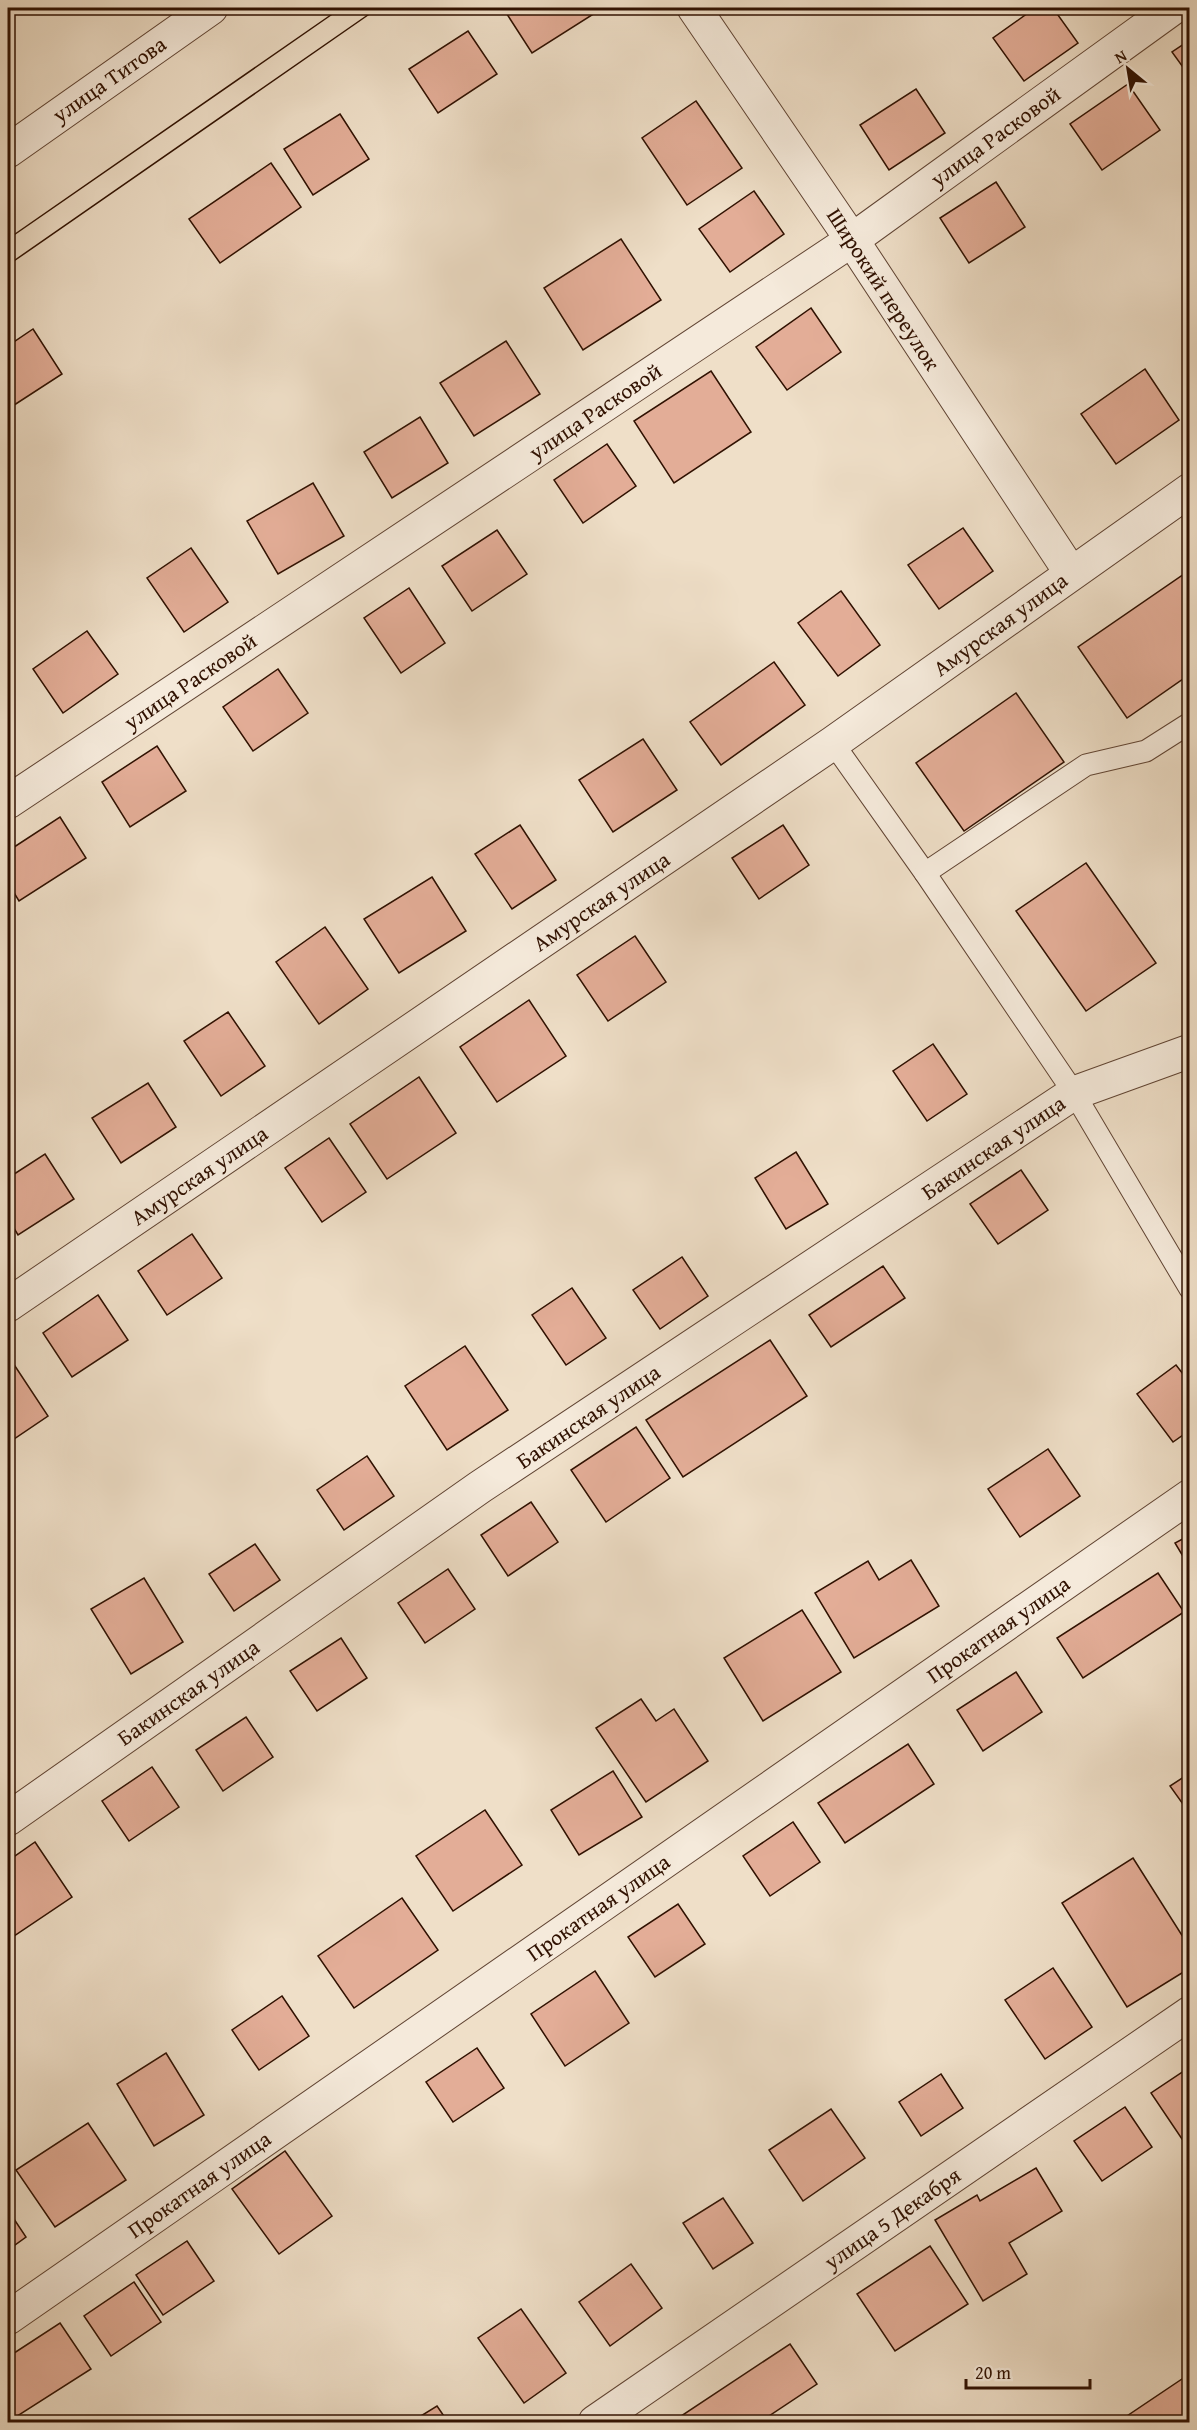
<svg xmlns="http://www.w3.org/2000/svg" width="1197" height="2430" viewBox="0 0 1197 2430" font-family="'Gentium Book Plus',serif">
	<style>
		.building { fill: #e3ad97; stroke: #301101; stroke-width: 1.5 }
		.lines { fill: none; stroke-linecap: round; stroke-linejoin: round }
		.service-casing { stroke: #604433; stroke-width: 23 }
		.minor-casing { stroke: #604433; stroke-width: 35 }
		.tertiary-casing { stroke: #604433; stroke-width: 35 }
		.service { stroke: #f5eadb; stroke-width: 21 }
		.minor { stroke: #f5eadb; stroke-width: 33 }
		.tertiary { stroke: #f5eadb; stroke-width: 33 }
		.tram { stroke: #301101; stroke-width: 1.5 }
		.labels { text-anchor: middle; stroke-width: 5; stroke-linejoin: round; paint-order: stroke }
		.street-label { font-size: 22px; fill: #301101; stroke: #f5eadb }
	</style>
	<rect width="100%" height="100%" fill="#efdfc8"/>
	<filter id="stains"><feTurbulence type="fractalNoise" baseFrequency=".00333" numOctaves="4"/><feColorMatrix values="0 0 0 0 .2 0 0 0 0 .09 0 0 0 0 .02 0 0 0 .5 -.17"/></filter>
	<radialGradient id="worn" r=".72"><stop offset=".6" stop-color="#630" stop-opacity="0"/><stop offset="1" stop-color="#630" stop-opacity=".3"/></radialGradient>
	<g class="building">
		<polygon points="503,8 603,8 532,53"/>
		<polygon points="1035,8 1053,8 1078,43 1024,81 993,38"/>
		<polygon points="468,31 497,74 438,113 409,69"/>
		<polygon points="1190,40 1190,77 1172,52"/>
		<polygon points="1128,84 1160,130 1102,170 1070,124"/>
		<polygon points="916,89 945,133 889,170 860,125"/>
		<polygon points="696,101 742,168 687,205 642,138"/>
		<polygon points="340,114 369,159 313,195 284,149"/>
		<polygon points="271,163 301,207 220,263 189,219"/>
		<polygon points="996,182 1025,227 969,263 940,218"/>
		<polygon points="754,191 784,234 730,272 699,229"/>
		<polygon points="621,239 661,300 583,350 544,288"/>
		<polygon points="811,308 841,352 787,390 756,347"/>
		<polygon points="33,329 62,374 8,409 8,346"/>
		<polygon points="506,341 540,394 474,436 440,383"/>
		<polygon points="1145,369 1179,420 1116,464 1081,414"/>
		<polygon points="711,371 751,432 674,483 634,421"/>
		<polygon points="420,417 448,463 392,498 364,452"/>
		<polygon points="607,444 636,486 583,523 554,480"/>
		<polygon points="313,483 344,536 278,574 247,521"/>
		<polygon points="963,528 993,571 939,609 908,565"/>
		<polygon points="497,530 527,574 472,611 442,566"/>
		<polygon points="191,548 228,602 184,632 147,578"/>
		<polygon points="1190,570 1190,674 1127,718 1078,647"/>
		<polygon points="409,588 445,643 401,673 364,618"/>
		<polygon points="841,591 880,645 838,676 798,623"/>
		<polygon points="87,631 118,674 63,713 33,669"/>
		<polygon points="774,662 805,705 721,765 690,722"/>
		<polygon points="278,669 308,713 253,751 223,707"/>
		<polygon points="1016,693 1064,762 964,831 916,763"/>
		<polygon points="643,739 677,790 613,832 579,780"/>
		<polygon points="157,746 186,791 130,827 102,782"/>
		<polygon points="60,817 86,858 19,901 8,883 8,851"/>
		<polygon points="520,825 556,880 512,909 475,854"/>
		<polygon points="783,825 809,865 759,899 732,858"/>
		<polygon points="1086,863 1156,963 1086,1011 1016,911"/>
		<polygon points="432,877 466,931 399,973 364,919"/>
		<polygon points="325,927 368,989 319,1024 276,962"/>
		<polygon points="635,936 666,982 608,1021 577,975"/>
		<polygon points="529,1000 566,1056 497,1102 460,1047"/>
		<polygon points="228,1012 265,1066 221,1096 184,1041"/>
		<polygon points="933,1044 967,1094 927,1121 893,1071"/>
		<polygon points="419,1077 456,1133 387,1179 350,1124"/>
		<polygon points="148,1083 176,1127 121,1163 92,1118"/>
		<polygon points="329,1138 366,1192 322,1222 285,1168"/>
		<polygon points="796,1152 828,1204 786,1229 755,1178"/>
		<polygon points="45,1154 74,1199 18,1235 8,1218 8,1178"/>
		<polygon points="1021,1170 1048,1210 998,1244 970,1204"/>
		<polygon points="192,1234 222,1278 167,1315 138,1271"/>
		<polygon points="682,1257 708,1296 660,1329 633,1290"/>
		<polygon points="883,1266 905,1298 831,1347 809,1315"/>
		<polygon points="572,1288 606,1338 566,1365 532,1315"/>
		<polygon points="98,1295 128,1340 72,1377 43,1333"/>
		<polygon points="770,1340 807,1396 683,1477 646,1420"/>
		<polygon points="465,1346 508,1410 447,1450 405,1386"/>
		<polygon points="11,1360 48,1416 8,1443 8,1363"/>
		<polygon points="1176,1365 1190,1383 1190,1430 1173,1442 1137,1394"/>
		<polygon points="636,1427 670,1478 606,1522 571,1470"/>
		<polygon points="1048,1449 1080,1496 1020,1537 988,1489"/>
		<polygon points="367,1456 394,1496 344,1530 317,1490"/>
		<polygon points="531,1502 558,1542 508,1576 481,1535"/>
		<polygon points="1190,1535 1190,1568 1175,1543"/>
		<polygon points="255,1544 280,1580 234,1611 209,1574"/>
		<polygon points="911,1560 939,1606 854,1658 815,1593 868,1561 879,1580"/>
		<polygon points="448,1569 475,1609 425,1643 398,1603"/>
		<polygon points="1158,1573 1184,1612 1083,1678 1057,1638"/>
		<polygon points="144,1578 183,1642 131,1674 91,1609"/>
		<polygon points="802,1610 841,1672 763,1721 724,1658"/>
		<polygon points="341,1638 367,1678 317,1711 290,1671"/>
		<polygon points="1016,1672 1042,1712 983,1751 957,1710"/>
		<polygon points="641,1699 656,1721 674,1709 708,1761 646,1802 596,1728"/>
		<polygon points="246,1717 273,1757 223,1791 196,1750"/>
		<polygon points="908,1744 934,1784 845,1843 818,1803"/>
		<polygon points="152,1767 179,1807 129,1841 102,1801"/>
		<polygon points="613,1771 642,1817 579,1855 551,1810"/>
		<polygon points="1190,1773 1190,1814 1170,1786"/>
		<polygon points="485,1810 522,1865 453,1911 416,1856"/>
		<polygon points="793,1822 820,1862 770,1896 743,1856"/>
		<polygon points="35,1842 72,1897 8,1940 8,1861"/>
		<polygon points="1133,1858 1190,1948 1190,1968 1127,2007 1062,1903"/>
		<polygon points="402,1898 438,1950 354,2008 318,1956"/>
		<polygon points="678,1904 705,1944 655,1977 628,1937"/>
		<polygon points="1053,1968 1092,2027 1045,2059 1005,2000"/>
		<polygon points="595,1971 629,2023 565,2066 531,2014"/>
		<polygon points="282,1996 309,2036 259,2070 232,2030"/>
		<polygon points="477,2048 504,2088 453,2122 426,2082"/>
		<polygon points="166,2053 204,2115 154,2146 117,2084"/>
		<polygon points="1190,2067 1190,2135 1182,2139 1151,2093"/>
		<polygon points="941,2074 963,2108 921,2136 899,2102"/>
		<polygon points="1125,2107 1152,2147 1102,2181 1074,2141"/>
		<polygon points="831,2109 865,2158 803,2201 769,2150"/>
		<polygon points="88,2123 126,2180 55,2227 16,2170"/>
		<polygon points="285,2151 332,2216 279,2254 232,2189"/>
		<polygon points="1036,2168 1062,2211 1009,2243 1027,2274 983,2301 935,2220 977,2195 980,2201"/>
		<polygon points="723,2198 753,2243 713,2269 683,2223"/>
		<polygon points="8,2210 26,2237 8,2250"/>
		<polygon points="187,2241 214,2281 163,2315 136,2275"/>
		<polygon points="930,2246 968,2304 895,2351 857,2294"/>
		<polygon points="631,2264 662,2308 610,2346 579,2302"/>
		<polygon points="134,2282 161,2322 111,2356 84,2316"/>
		<polygon points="521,2309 566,2373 524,2403 478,2338"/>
		<polygon points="60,2323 91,2369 8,2422 8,2357"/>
		<polygon points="790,2344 817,2384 760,2422 672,2422"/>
		<polygon points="1185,2377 1190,2384 1190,2422 1118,2422"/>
		<polygon points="437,2406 448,2422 411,2422"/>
	</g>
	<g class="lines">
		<defs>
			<g id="service">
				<polyline points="833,743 925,873 1074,1093 1190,1289"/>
				<polyline points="925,873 1086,765 1146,751 1190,723"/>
			</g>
			<g id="minor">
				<polyline points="694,8 852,240 1071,573"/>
				<polyline points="8,802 852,240 1173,8"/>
				<polyline points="8,1305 833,743 1190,490"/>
				<polyline points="8,1819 480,1487 1074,1093 1190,1051"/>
				<polyline points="8,2318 1190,1496"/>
				<polyline points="595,2422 1190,2013"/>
			</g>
			<polyline id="tertiary" points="8,151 211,8"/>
		</defs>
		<use href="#service" class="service-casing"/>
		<use href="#minor" class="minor-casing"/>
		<use href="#tertiary" class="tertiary-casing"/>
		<use href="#service" class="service"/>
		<use href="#minor" class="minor"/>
		<use href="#tertiary" class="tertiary"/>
		<g class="tram">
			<polyline points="8,239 341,8"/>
			<polyline points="8,265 378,8"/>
		</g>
	</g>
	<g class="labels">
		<g class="street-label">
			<text transform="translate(109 79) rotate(-35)" y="8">улица Титова</text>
			<text transform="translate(995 136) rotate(-36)" y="8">улица Расковой</text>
			<text transform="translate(884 289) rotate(57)" y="8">Широкий переулок</text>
			<text transform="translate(595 411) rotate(-34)" y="8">улица Расковой</text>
			<text transform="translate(1000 624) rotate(-36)" y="8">Амурская улица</text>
			<text transform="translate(190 681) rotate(-34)" y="8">улица Расковой</text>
			<text transform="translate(601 901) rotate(-34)" y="8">Амурская улица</text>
			<text transform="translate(993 1147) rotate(-34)" y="8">Бакинская улица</text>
			<text transform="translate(199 1175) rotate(-34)" y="8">Амурская улица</text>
			<text transform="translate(588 1416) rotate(-34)" y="8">Бакинская улица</text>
			<text transform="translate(998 1629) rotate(-35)" y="8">Прокатная улица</text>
			<text transform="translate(188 1692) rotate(-35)" y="8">Бакинская улица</text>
			<text transform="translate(598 1907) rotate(-35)" y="8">Прокатная улица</text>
			<text transform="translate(199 2184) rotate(-35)" y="8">Прокатная улица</text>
			<text transform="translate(892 2218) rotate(-35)" y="8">улица 5 Декабря</text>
		</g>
	</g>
	<rect width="1197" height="2430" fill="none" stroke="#efdfc8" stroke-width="30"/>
	<rect x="9" y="9" width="1179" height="2412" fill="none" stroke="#301101" stroke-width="3"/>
	<rect x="15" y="15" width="1167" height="2400" fill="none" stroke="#301101" stroke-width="1.5"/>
	<g transform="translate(1128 69) rotate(330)" stroke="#f5eadb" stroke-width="4.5" paint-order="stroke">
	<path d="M0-4.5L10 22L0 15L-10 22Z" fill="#301101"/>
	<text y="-9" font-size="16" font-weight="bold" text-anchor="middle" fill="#301101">N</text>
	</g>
	<path d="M966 2379v9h124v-9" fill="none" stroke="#301101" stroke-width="3"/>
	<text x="975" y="2379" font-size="18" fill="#301101" stroke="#f5eadb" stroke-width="4.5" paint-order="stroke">20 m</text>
	<rect width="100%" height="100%" filter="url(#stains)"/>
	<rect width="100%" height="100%" fill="url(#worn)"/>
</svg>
